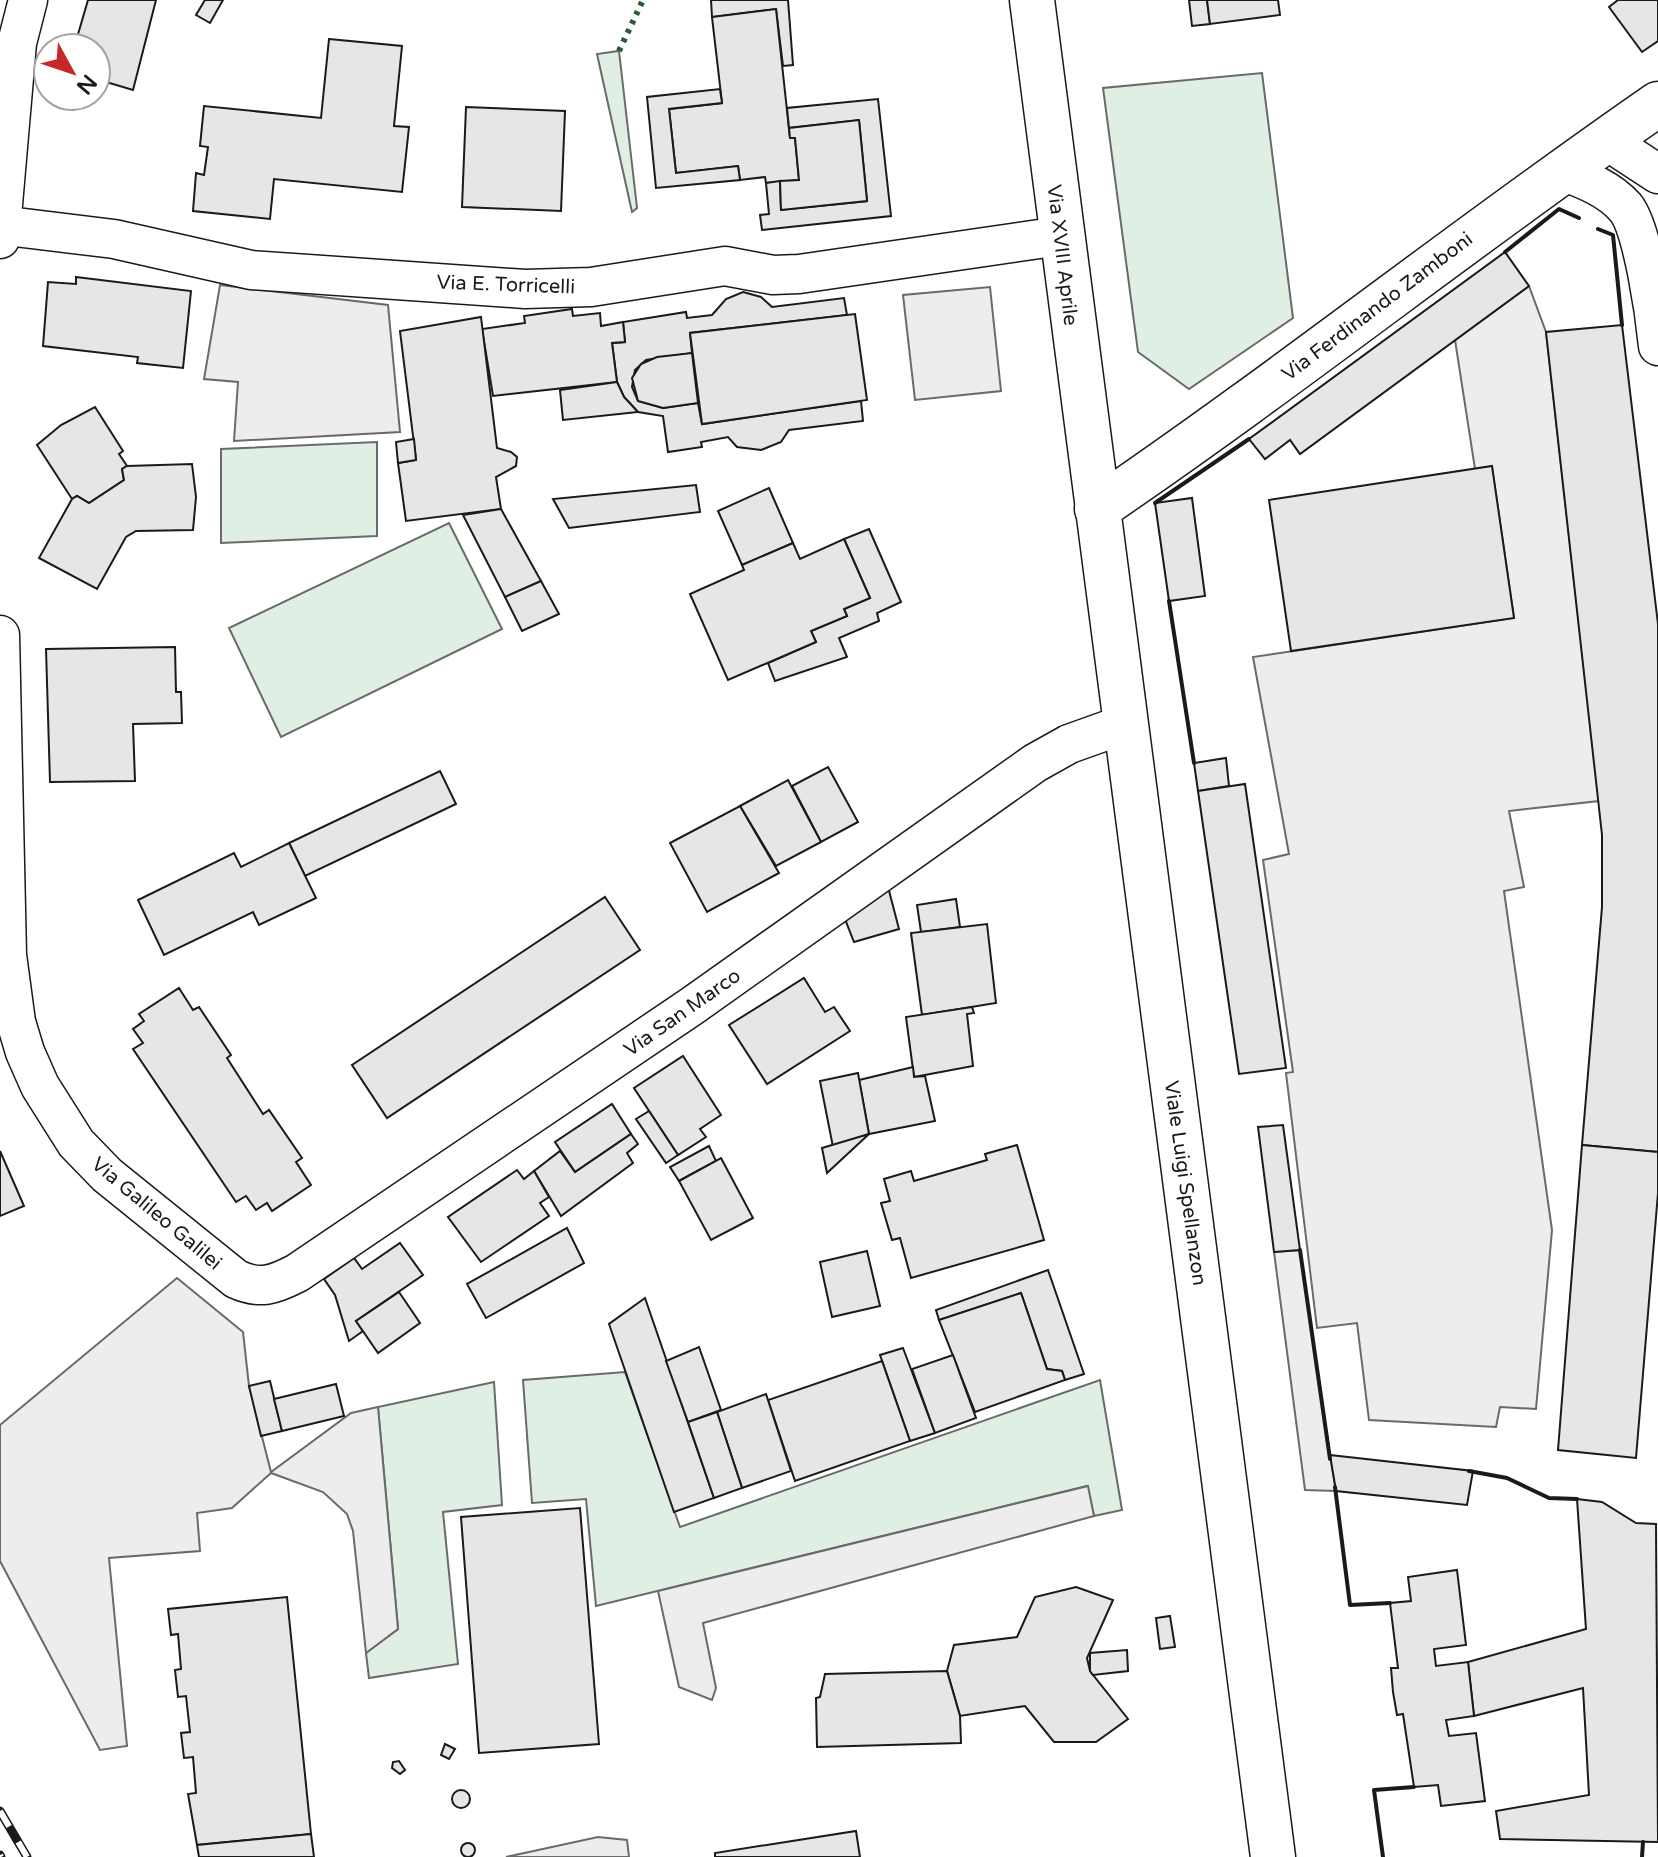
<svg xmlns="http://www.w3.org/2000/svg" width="1658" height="1857" viewBox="0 0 1658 1857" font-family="'Varela Round',sans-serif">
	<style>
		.green { fill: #e0efe3; stroke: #6a6a6a; stroke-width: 2 }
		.parking { fill: #ededed; stroke: #6a6a6a; stroke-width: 2 }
		.building { fill: #e6e6e6; stroke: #1a1a1a; stroke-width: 2 }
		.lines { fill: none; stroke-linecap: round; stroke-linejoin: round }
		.street-casing { stroke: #1a1a1a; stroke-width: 41 }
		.secondary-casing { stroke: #1a1a1a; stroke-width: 47 }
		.street { stroke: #fff; stroke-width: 38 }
		.secondary { stroke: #fff; stroke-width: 44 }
		.rail-casing { stroke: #1a1a1a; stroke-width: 9 }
		.rail { stroke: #fff; stroke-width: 6; stroke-dasharray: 18; stroke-linecap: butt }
		.hedge { stroke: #2b5a34; stroke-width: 6; stroke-dasharray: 4 6; stroke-linecap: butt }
		.wall { stroke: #1a1a1a; stroke-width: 4 }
		.labels { text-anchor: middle; stroke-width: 6; stroke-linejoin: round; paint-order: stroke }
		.street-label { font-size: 20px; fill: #1a1a1a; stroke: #fff }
	</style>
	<rect width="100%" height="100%" fill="#fff"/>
	<g class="green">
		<polygon points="619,51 637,208 632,212 597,54"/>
		<polygon points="1262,73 1293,318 1189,389 1138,352 1103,88"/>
		<polygon points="377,442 377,536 221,543 221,449"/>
		<polygon points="449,523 502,629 281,737 229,628"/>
		<polygon points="625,1372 680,1527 1100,1380 1122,1510 1094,1516 1087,1486 596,1606 586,1499 532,1503 523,1380"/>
		<polygon points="494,1382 502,1505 443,1512 458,1664 369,1678 366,1653 398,1629 378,1407"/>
	</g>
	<g class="parking">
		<polygon points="220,285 388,305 400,432 234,441 238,382 204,379"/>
		<polygon points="1529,286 1546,332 1599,801 1509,811 1524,887 1504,891 1552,1230 1536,1409 1500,1407 1496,1427 1369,1420 1357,1323 1317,1328 1286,1073 1293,1072 1263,860 1289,854 1253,657 1514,618 1492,467 1475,469 1455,340"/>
		<polygon points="990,287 1001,391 915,400 903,295"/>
		<polygon points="1300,1250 1330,1455 1336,1491 1305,1490 1274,1252"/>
		<polygon points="177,1278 243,1332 249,1386 271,1472 351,1413 378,1407 398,1629 366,1653 353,1531 347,1514 323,1492 271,1473 232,1508 197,1513 200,1551 109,1558 127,1746 100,1750 0,1561 0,1425"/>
		<polygon points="1088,1486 1094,1516 703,1623 716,1688 712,1700 679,1687 658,1591"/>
		<polygon points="598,1837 627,1840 629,1857 506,1857"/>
	</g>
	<g class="building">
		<polygon points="88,0 156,0 133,90 96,79 96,48 74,48"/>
		<polygon points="205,0 223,0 210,23 196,15"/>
		<polygon points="711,0 788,0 793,65 783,66 776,9 712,17"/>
		<polygon points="1189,0 1207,0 1210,24 1192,26"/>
		<polygon points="1207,0 1278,0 1280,15 1210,24"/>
		<polygon points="1618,0 1658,0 1658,41 1642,52 1609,7"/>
		<polygon points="776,9 790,138 795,138 799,180 766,183 765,177 740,180 738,166 676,173 669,109 722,103 712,17"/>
		<polygon points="329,39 402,46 394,126 409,127 402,192 274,179 270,219 193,211 196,173 204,175 208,147 200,146 204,106 321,118"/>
		<polygon points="720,89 722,103 669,109 676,173 738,166 740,180 656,188 647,97"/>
		<polygon points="878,99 891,216 762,230 760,215 769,214 766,183 780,181 781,210 867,201 859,120 789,128 787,108"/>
		<polygon points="466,107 565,111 561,211 462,207"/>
		<polygon points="859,120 867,201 781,210 780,181 799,180 795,138 790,138 789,128"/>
		<polygon points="1505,252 1529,286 1300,454 1290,440 1265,459 1249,439"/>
		<polygon points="76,277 191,291 183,368 137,363 138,357 43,346 48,282 76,284"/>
		<polygon points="743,292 761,297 772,307 844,298 847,315 690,333 692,353 646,360 635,370 632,387 638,401 663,408 698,403 702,424 861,401 863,421 789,430 781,442 761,450 737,447 728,437 701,442 702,447 668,452 663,416 638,412 624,397 617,382 612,343 625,342 623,322 686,312 687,318 712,315 726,299"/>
		<polygon points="572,309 573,316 600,313 601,326 623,322 625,342 612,343 617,382 493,396 482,329 525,323 524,316"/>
		<polygon points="855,314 867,400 702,424 690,333"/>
		<polygon points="481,317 497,448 511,452 517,457 516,466 496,477 501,509 406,521 398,463 416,460 400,331"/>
		<polygon points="1622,325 1658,624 1658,1152 1582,1145 1602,907 1602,835 1546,332"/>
		<polygon points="692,353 698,403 663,408 638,401 632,378 641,364 657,357"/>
		<polygon points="617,382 624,397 638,412 563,420 560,390"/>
		<polygon points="95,407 123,451 119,454 127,466 122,469 124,480 89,503 77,496 72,499 37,445 61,425"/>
		<polygon points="414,439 416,460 398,463 396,442"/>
		<polygon points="192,464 196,497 193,530 136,531 126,537 97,589 39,558 72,499 77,496 89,503 124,480 122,469 127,466"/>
		<polygon points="1492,466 1514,618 1291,651 1269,500"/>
		<polygon points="696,485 700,512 569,528 553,499"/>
		<polygon points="769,488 793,543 742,565 718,511"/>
		<polygon points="1192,498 1205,596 1169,601 1155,503"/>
		<polygon points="501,509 541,581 505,597 463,515"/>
		<polygon points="869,529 901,602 877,613 879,621 839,638 847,657 775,681 768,663 816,642 811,631 847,616 844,609 870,598 844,539"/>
		<polygon points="844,539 870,598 844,609 847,616 811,631 816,642 728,680 690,594 744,570 742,565 793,543 800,559"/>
		<polygon points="541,581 559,614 522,631 505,597"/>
		<polygon points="175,647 176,692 181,692 182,723 133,724 135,781 50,782 46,649"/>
		<polygon points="1226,758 1229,786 1198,791 1194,763"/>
		<polygon points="828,767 858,822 821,842 792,786"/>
		<polygon points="440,771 456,804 305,876 289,843"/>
		<polygon points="788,780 821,842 776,866 740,806"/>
		<polygon points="1245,784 1286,1068 1239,1074 1198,791"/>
		<polygon points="740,806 779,873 707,912 670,843"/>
		<polygon points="289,843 316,898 259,925 253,912 164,955 138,900 234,853 241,867"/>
		<polygon points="887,883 899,929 854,942 843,914"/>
		<polygon points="605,897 640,950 387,1118 352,1065"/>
		<polygon points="956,899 960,927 921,932 917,905"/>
		<polygon points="987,924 996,1003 922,1015 911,933"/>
		<polygon points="804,978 825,1012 834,1007 850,1031 767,1084 729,1025"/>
		<polygon points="179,988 193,1010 199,1007 231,1055 227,1058 263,1114 269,1110 302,1158 296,1162 311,1185 272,1211 267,1203 256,1210 246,1196 236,1202 133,1049 143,1043 133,1029 144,1021 139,1014"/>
		<polygon points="972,1007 974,1013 967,1014 973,1066 914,1077 906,1017"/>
		<polygon points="683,1056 721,1115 700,1129 706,1137 678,1155 634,1088"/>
		<polygon points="913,1067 914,1077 925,1076 935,1121 869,1134 859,1080"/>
		<polygon points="858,1073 869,1134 833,1147 820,1081"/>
		<polygon points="612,1104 631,1134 575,1172 555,1142"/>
		<polygon points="649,1111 678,1155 666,1163 636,1119"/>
		<polygon points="1283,1125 1300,1250 1274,1252 1258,1127"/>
		<polygon points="631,1134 638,1144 627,1153 633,1163 561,1216 534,1171 560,1151 575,1172"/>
		<polygon points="869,1134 827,1173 822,1148"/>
		<polygon points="1017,1145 1044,1240 911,1278 900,1238 892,1240 881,1203 890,1201 884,1179 911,1171 914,1181 987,1160 985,1154"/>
		<polygon points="1582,1145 1658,1152 1658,1193 1636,1458 1558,1450"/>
		<polygon points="709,1146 716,1161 679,1181 670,1167"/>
		<polygon points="0,1151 24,1206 0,1216"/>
		<polygon points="721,1158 753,1218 711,1240 679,1181"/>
		<polygon points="517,1170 524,1179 534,1171 549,1197 540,1203 549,1216 481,1262 448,1217"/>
		<polygon points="567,1228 584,1263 486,1318 467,1284"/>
		<polygon points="400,1243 423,1275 356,1321 363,1331 349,1341 335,1295 324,1279 354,1258 362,1269"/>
		<polygon points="867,1251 880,1306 832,1317 820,1262"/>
		<polygon points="1048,1270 1084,1374 1065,1380 1062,1371 1047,1369 1021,1293 939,1320 936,1310"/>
		<polygon points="399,1292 420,1323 378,1353 356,1321"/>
		<polygon points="1021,1293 1047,1369 1062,1371 1065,1380 975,1412 939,1320"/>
		<polygon points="645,1298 714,1498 674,1512 609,1324"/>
		<polygon points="699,1347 721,1410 688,1422 666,1361"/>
		<polygon points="903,1348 935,1433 910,1441 880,1355"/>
		<polygon points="953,1355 976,1418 935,1433 912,1369"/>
		<polygon points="882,1361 910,1441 795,1481 768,1400"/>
		<polygon points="270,1381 282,1431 261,1436 249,1386"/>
		<polygon points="336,1384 344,1416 282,1431 274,1399"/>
		<polygon points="766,1394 791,1471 742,1488 717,1412"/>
		<polygon points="717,1412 742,1488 714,1498 688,1422"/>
		<polygon points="1330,1455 1473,1471 1467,1505 1336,1491"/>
		<polygon points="1577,1499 1602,1502 1636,1523 1656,1524 1658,1842 1500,1839 1496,1811 1589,1795 1583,1688 1474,1716 1468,1662 1586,1629"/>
		<polygon points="580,1508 599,1744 479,1753 461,1517"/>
		<polygon points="1457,1570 1466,1645 1434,1649 1436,1666 1468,1662 1474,1716 1446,1720 1449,1736 1476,1733 1485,1801 1441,1806 1438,1785 1414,1787 1403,1714 1397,1715 1393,1692 1391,1668 1398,1668 1390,1603 1411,1601 1408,1577"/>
		<polygon points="1076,1587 1113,1600 1087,1658 1090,1671 1128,1719 1096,1742 1054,1742 1025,1706 960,1716 947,1671 954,1645 1017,1637 1035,1597"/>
		<polygon points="287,1597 311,1834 197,1845 188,1794 196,1793 193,1757 184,1758 181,1733 190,1732 186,1696 178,1697 175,1670 181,1669 178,1634 171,1635 168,1609"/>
		<polygon points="1170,1616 1175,1647 1160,1649 1156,1618"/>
		<polygon points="1127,1650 1128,1671 1093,1675 1090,1671 1090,1653"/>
		<polygon points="947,1671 960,1716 961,1743 817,1747 816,1698 820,1697 825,1674"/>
		<polygon points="445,1744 455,1749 449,1759 441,1755"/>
		<polygon points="399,1761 405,1770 400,1774 392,1768 393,1762"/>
		<circle cx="461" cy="1799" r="9"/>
		<polygon points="856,1831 860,1857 715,1857 715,1853"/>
		<polygon points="311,1834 314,1857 199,1857 197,1845"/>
		<circle cx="468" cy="1850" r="7"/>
	</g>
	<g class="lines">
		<defs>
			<g id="street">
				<polyline points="1606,140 1658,174"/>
				<path d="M1560,170C1583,179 1608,188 1625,207C1643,228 1655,316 1658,346"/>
				<polyline points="0,225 114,239 251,270 525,289 591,287 725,266 773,275 799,274 1060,236"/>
				<polyline points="0,239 17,43 28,0"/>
				<path d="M0,635L7,955L16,1022L25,1052L40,1086L76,1143L107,1175L236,1279C260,1290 274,1285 297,1273L692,1006L1035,763L1069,744L1125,724"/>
			</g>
			<g id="secondary">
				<polyline points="1032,0 1273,1857"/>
				<path d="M1097,509C1288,379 1468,235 1658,104"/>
			</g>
		</defs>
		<use href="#street" class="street-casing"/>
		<use href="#secondary" class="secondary-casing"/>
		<use href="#street" class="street"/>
		<use href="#secondary" class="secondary"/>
		<defs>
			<g id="rail">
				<polyline points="0,1811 27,1857"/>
				<polyline points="0,1855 1,1857"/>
			</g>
		</defs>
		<use href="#rail" class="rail-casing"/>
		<use href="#rail" class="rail"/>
		<polyline class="hedge" points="619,51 643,0"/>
		<g class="wall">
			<polyline points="1598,229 1613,235 1622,325"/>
			<polyline points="1505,252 1559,209 1579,218"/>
			<polyline points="1155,503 1249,439"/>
			<polyline points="1169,601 1194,763"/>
			<polyline points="1300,1250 1330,1459"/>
			<polyline points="1469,1471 1507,1478 1549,1498 1577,1499"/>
			<polyline points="1335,1487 1350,1605 1390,1603"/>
			<polyline points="1383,1857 1374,1790 1414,1787"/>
			<polyline points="1642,1857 1643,1842"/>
		</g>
	</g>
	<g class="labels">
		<g class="street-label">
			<text transform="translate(1063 255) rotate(83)" y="7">Via XVIII Aprile</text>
			<text transform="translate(506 284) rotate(2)" y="7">Via E. Torricelli</text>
			<text transform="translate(1377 306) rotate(-37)" y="7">Via Ferdinando Zamboni</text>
			<text transform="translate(682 1012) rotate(-35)" y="7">Via San Marco</text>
			<text transform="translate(1186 1183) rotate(82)" y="7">Viale Luigi Spellanzon</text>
			<text transform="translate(157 1213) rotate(40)" y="7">Via Galileo Galilei</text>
		</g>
	</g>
	<g transform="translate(72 72) rotate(130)"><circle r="38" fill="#ffffff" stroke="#a3a3a3" stroke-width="2"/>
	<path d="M0-6L14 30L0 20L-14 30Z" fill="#c62828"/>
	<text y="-12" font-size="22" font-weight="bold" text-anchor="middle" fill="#1a1a1a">N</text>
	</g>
</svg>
